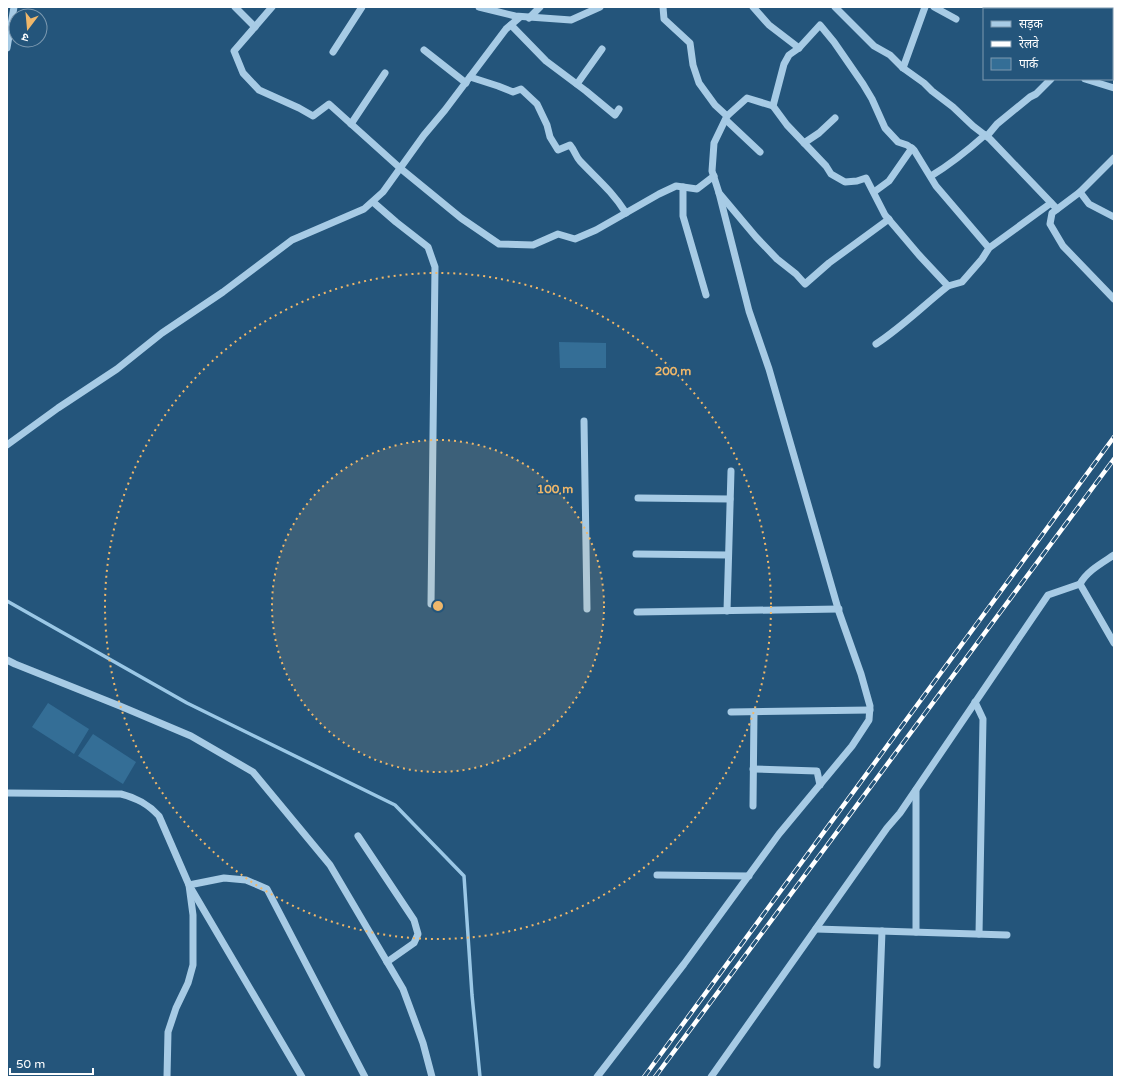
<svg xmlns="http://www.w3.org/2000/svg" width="1121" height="1084" viewBox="0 0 1121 1084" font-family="'Varela Round','Noto Sans Devanagari',sans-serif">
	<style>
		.green { fill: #346e96 }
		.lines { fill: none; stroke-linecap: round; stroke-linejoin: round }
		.stream { stroke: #9bc8e6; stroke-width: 3.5 }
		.minor { stroke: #a7cbe5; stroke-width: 7 }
		.rail-casing { stroke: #fff; stroke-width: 4.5 }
		.rail { stroke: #24557b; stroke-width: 3; stroke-dasharray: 9; stroke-linecap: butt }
		.ring { fill: none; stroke: #efb76a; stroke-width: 2; stroke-dasharray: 2 4 }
		.centre { fill: #efb76a; stroke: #24557b; stroke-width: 2 }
		.ring-label { font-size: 12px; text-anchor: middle; font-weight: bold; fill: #efb76a; stroke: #24557b; stroke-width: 3.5; stroke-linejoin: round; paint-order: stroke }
	</style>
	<rect width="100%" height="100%" fill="#24557b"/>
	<g class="green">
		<polygon points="559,342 606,343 606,368 560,368"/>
		<polygon points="48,703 89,729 74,754 32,727"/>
		<polygon points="93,734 136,762 123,784 78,756"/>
	</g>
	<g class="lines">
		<polyline class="stream" points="7,601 187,703 395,805 464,876 472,995 480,1077"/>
		<g class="minor">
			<polyline points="235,7 255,27"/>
			<polyline points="272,7 234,51 243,73 259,90 299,108 313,116 329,104 400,168 461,218 499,244 533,245 558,234 575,239 596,230 659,194 676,186 697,189 714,176"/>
			<polyline points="479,7 515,16 571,20 600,7"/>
			<polyline points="663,7 664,19 690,43 693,65 699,83 715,105 727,116"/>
			<polyline points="753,7 769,25 799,48"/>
			<polyline points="835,7 874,46 890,55 903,68 924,83 932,91 953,107 973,126 990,139 1057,209"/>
			<polyline points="934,7 956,19"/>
			<polyline points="1026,7 1027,9"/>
			<polyline points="529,18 540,7"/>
			<polyline points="511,25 546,61 586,91 615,115 619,109"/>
			<polyline points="7,48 14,7"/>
			<polyline points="424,50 466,83"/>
			<polyline points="333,52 362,7"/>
			<polyline points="903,68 925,7"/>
			<path d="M470,77L498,86L513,92L521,89L537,104L547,125L550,137L558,150L570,145C575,151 576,157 580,161C597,179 612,191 626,213"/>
			<polyline points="1085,79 1114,88"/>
			<polyline points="577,84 602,49"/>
			<polyline points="773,106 747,98 727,116 714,143 712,171 719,193 756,237 777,259 796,274 805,284 829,263 889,219"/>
			<polyline points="726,120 760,152"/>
			<polyline points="351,124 385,73"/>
			<polyline points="987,136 997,124 1030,97 1036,94 1051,79"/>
			<polyline points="804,143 819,133 835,118"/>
			<polyline points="1114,158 1080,192 1052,213 1050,224 1063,246 1114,299"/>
			<path d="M931,176C951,164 967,151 985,135"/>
			<polyline points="683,187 683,216 706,295"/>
			<polyline points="874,192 889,181 912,148"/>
			<polyline points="1080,192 1089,204 1114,217"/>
			<polyline points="373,202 396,222 428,247 435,267 431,604"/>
			<polyline points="989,248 982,259 962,282 948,286 919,255 885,215 866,178 857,181 845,182 831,174 826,166 787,125 773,106 784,64 789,55 799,48 820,25 834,42 863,84 872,99 885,128 898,142 907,145 914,150 936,186 989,248 1051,203"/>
			<path d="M876,344C902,327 924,305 948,286"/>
			<polyline points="584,421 587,609"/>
			<polyline points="7,445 58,408 117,369 162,333 223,292 292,240 364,209 383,192 424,135 445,110 506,29 520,17"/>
			<polyline points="638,498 730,499"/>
			<polyline points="636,554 728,555"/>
			<path d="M1114,555C1102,563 1087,571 1080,584L1114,643"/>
			<polyline points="727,611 731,471"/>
			<polyline points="637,612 839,609"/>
			<polyline points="7,660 15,664 120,706 191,736 253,772 330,865 403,989 423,1043 432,1077"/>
			<polyline points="975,702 983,719 979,934"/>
			<polyline points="731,712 870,710"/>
			<polyline points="753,769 817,771 820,785"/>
			<polyline points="916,790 916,932"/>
			<path d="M7,793L121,794C137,798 148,804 159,816L189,885L193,915V965L188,983L176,1008L168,1032L167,1077"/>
			<polyline points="753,806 754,712"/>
			<polyline points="358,836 414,920 418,934 414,943 387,962"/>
			<polyline points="657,875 749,876"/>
			<polyline points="816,929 1007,935"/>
			<polyline points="877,1065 882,931"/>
			<polyline points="302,1077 189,885 224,878 246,880 267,889 365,1077"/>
			<polyline points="597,1077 684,964 779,834 852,746 869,720 870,706 861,674 839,612 769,369 749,311 719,193"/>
			<polyline points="711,1077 887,828 900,813 1048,595 1080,584"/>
		</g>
		<defs>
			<g id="rail">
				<polyline points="644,1077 1114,437"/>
				<polyline points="655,1077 1114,459"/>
			</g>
		</defs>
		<use href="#rail" class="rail-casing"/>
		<use href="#rail" class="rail"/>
	</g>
	<circle cx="438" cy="606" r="166" fill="#efb76a" fill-opacity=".12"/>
	<g class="ring">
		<circle cx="438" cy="606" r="166"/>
		<circle cx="438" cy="606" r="333"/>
	</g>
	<circle cx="438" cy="606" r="6" class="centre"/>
	<g class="ring-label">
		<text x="673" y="375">200 m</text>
		<text x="555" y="493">100 m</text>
	</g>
	<rect width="1121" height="1084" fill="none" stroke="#ffffff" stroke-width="16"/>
	<rect x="983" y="8" width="130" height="72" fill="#24557b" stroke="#7c99b0"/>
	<rect x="991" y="21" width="20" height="6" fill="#a7cbe5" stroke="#7c99b0"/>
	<text x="1019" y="28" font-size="12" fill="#ffffff">सड़क</text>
	<rect x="991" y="41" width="20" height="6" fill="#ffffff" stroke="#7c99b0"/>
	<text x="1019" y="48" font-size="12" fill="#ffffff">रेलवे</text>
	<rect x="991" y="58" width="20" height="12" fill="#346e96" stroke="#7c99b0"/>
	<text x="1019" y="68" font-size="12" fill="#ffffff">पार्क</text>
	<g transform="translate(28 28) rotate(196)"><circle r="19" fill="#24557b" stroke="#7c99b0"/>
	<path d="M0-3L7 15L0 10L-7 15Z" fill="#efb76a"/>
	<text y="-6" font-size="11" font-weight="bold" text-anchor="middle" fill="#ffffff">उ</text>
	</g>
	<path d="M10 1068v6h83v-6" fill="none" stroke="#ffffff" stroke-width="2"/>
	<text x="16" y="1068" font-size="12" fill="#ffffff" stroke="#24557b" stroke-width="3" paint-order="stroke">50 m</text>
</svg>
